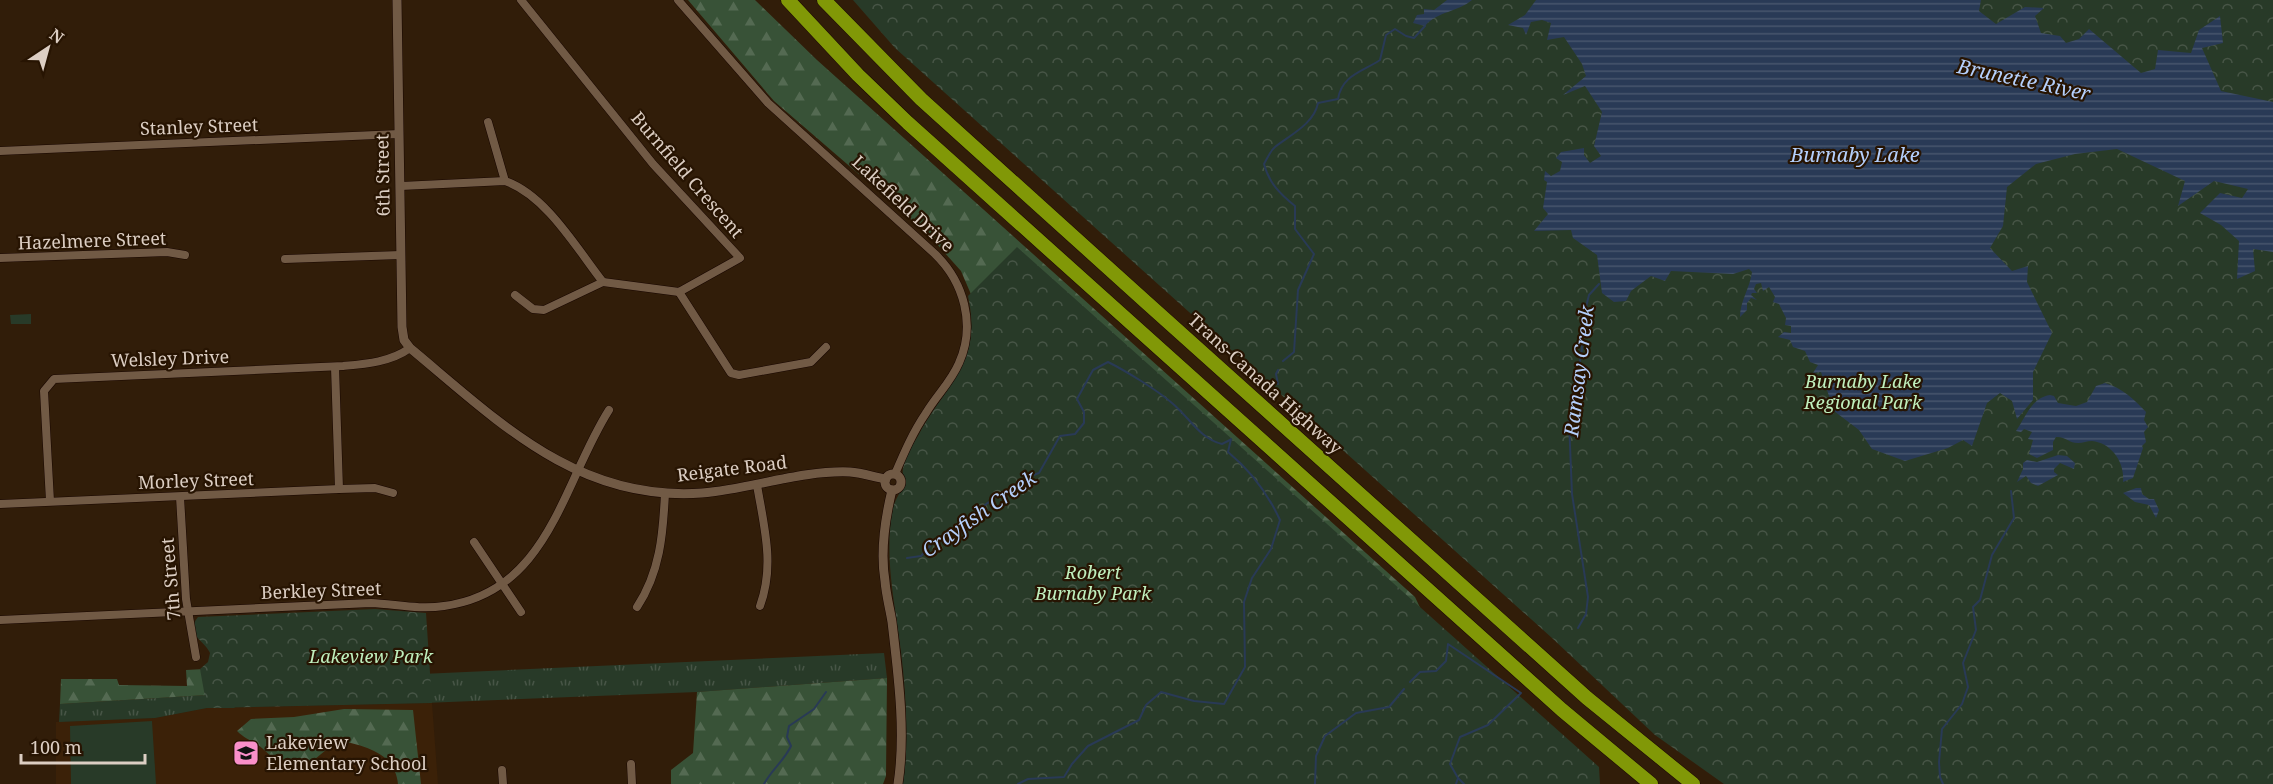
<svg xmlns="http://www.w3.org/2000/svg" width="2273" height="784" viewBox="0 0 2273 784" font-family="'Noto Serif',serif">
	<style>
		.built { fill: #3b2108 }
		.grass { fill: url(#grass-tufts) }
		.forest { fill: url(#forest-firs) }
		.park { fill: url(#park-crowns) }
		.garden { fill: #283a28 }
		.water { fill: url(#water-rules) }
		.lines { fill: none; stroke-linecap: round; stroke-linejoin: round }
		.stream { stroke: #293a56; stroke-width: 2 }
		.minor-casing { stroke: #180600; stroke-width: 9 }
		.tertiary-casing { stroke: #180600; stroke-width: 10 }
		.motorway-casing { stroke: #180600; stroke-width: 15 }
		.minor { stroke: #715a45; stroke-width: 8 }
		.tertiary { stroke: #715a45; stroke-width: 9 }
		.motorway { stroke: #819807; stroke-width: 14 }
		.labels { text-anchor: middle; stroke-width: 4.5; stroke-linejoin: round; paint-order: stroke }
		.street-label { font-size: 18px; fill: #dccec3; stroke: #271402 }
		.park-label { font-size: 18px; font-style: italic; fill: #bfefbd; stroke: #271402 }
		.poi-label { font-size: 18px; fill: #dccec3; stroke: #271402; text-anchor: start }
		.water-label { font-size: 20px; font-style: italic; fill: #b4cffb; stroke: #271402 }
	</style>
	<defs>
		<pattern id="grass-tufts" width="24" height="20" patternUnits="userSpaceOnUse" patternTransform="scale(1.5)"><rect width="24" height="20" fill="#283a28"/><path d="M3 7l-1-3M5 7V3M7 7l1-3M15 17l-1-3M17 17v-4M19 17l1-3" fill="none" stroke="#475546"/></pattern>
		<pattern id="forest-firs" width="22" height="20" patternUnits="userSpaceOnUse" patternTransform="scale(1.5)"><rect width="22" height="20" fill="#385237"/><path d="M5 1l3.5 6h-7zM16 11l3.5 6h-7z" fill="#546a52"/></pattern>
		<pattern id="park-crowns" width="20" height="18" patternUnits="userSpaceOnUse" patternTransform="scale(1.5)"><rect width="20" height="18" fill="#283a28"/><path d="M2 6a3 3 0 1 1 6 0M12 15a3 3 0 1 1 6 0" fill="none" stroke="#475546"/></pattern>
		<pattern id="water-rules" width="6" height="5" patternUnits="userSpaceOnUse" patternTransform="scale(1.5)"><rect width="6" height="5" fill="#293a56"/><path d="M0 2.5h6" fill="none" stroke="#47556d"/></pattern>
	</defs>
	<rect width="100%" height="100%" fill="#311d09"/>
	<polygon class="built" points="432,703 438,784 56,784 56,722 155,718 207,708"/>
	<g class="grass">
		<polygon points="884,653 887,678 697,692 424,703 422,674"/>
		<polygon points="223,694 235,708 207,708 155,718 59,722 60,704"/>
	</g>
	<g class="forest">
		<polygon points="688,0 755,0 817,60 1415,597 1425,618 976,342 976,306 961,271 927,233 774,101"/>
		<polygon points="204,669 207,695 60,704 61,679 117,679 119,685 187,686 186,670"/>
		<polygon points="887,678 886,776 883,784 671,784 671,770 693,753 697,692"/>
		<path d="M344,709L413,710L421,784H398C395,752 364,746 338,740L303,769C282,776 272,754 258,745C250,740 244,738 237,731L251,719L294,717Z"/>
	</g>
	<g class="park">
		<polygon points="853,0 2273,0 2273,784 1724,784 1655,735 1552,638 895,48"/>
		<path d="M1017,247L1599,767L1600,784H903C910,737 905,676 898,630C892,589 885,549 893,508C895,499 902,491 903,483C904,478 902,474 903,469C905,458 912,446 918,436C946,383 983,364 968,296Z"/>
		<path d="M375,609L426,613L432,703L207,708L200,669L208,662L210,653C205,641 184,634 198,617Z"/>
	</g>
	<g class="garden">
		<polygon points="31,314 31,324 11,324 10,315"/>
		<polygon points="152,721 156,784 71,784 70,726"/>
	</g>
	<g class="water">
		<path d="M1447,0H1472C1458,12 1438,11 1425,26L1413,23L1417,15L1424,14V9L1434,10Z"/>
		<path d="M1536,0H1981L1979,11L1996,24L2025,7L2044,8L2035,16L2041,33L2060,36L2066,43L2079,39L2089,29L2141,73L2155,69L2158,50L2191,53L2199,30L2220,16L2223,43L2202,48L2221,91L2273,102V252L2253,249L2255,271L2237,279L2239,241L2221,225L2200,213L2220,193L2242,198L2248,189L2214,181L2178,206L2185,181L2117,149L2075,154L2036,164L2007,187L2003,226L1990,248L2012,271L2028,266L2027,282L2052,333L2033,372V400L2017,419L2012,401L2000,393L1987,403L1972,446L1963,440L1948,448L1905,461L1872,449L1859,430L1834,411L1821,372L1813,373L1818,365L1810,362L1805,351L1793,347L1790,340L1778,337L1784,332L1791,333V326L1785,325L1786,318L1779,304L1773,302L1775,297L1769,287L1763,291L1761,283L1756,284L1754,289L1757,293H1752L1751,295L1757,300L1751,298L1747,303V310L1740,317C1740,301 1750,288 1752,272L1749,269L1733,274L1671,271L1665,281L1651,276L1631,291L1626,301L1614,302L1602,293L1597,255L1573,238L1571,230L1534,231L1548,214L1543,208L1547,182L1544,180L1545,171L1551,176L1560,171L1562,162L1556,158L1561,152L1584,148V155L1590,163L1601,156L1594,146L1602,112L1585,86L1563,95L1586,76L1582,64L1564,37L1547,40L1551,23L1542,20L1531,22L1526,35L1523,28L1508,25L1525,15Z"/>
		<path d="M2105,383C2122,388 2134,399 2146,412L2144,420L2148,427L2144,432L2146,442L2142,446L2143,448L2133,478L2123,482C2125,463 2112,443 2092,441C2087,441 2083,443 2078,443C2069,443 2065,436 2056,437L2053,442V450L2037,458L2029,454L2033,440L2028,439L2032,432L2024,429L2021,432L2016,431C2026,417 2031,398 2050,395L2054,396L2058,403L2076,406L2087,402L2096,386Z"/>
		<polygon points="2058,455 2067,456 2075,463 2074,469 2060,463 2054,469 2054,472 2058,475 2038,486 2031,483 2026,476 2017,482 2023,469 2023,463 2027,460 2037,462"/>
		<polygon points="2136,488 2141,488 2142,494 2149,499 2154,499 2159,510 2156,518 2149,505 2135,502 2123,493"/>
	</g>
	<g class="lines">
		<g class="stream">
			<path d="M1283,361L1294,352L1298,290L1314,254L1295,229V206C1280,194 1269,183 1264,164C1267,159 1270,151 1275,147C1290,135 1314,124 1318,103L1338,99C1342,75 1362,72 1380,60L1386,35L1395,29L1406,36L1414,38L1425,26"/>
			<polyline points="1278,384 1276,374 1278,370"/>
			<path d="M907,558L921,556L936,539L954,532L965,519L999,495L1018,491L1028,477L1039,473L1060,436L1075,434L1084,423V412L1077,399L1093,370L1108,362C1126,371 1157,390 1172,403C1189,417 1200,439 1222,444L1230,440"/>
			<polyline points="1578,628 1586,614 1588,597 1572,494 1569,421 1582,349 1580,331 1589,295 1599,284"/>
			<polyline points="1410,682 1420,672 1436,671 1446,661 1448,644 1521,693 1488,725 1460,737 1450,764 1458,778 1456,784"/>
			<polyline points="1458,778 1464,784"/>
			<path d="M764,784C772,769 784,761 791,746L787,737L789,726L814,709L826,692"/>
			<path d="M1018,784L1028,779L1064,777L1072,764L1088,746L1139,720L1146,705L1161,692L1194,701L1224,704L1245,667L1244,602L1252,578L1271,549L1280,520C1268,494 1251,471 1228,452L1231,439"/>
			<polyline points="1315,784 1316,756 1325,736 1356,713 1389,707 1404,689"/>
			<polyline points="1943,784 1940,777 1939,762 1942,729 1962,704 1968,687 1963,663 1976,630 1973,607 1980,600 1992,555 2014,518 2011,491"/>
		</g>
		<defs>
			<g id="minor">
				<path d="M678,0L768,103L935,254C964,282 976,325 959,363C951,382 936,396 926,413C913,432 904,453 895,474"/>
				<polyline points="488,122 505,181"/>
				<polyline points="0,151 399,134"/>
				<path d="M401,186L505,181C546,195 577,249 603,282L679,292L740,258L653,164L521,0"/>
				<polyline points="0,258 167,252 185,255"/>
				<polyline points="285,259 400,255"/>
				<polyline points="679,292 731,373 739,375 811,362 826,347"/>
				<polyline points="515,295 533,309 544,310 603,282"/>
				<polyline points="335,367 339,489"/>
				<path d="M757,485C764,527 775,565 760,606"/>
				<polyline points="180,497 186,599 196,657"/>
				<path d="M50,501L44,391L54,379L343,366C365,364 391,362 410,348"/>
				<polyline points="0,504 339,489 375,488 393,493"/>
				<polyline points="474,542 521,612"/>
				<path d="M637,607C660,572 663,535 665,493"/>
				<path d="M0,620L371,603C395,604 419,610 444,606C549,592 562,484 609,410"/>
				<polyline points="631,764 632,784"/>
				<polyline points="502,770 503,784"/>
			</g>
			<g id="tertiary">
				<path d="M397,0L402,327L404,340L410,348C498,421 577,502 702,493C751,489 801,470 850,472C863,473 874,477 886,479"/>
				<circle cx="893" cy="482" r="8"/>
				<path d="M892,490C885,519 880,551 885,581C886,595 890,609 892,622C898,674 906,732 898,784"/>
			</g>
			<g id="motorway">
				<polyline points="788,0 858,75 908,123 1562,710 1651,784"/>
				<polyline points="824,0 921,99 1147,303 1587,698 1693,784"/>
			</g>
		</defs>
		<use href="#minor" class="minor-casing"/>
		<use href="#tertiary" class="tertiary-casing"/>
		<use href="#motorway" class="motorway-casing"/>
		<use href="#minor" class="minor"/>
		<use href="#tertiary" class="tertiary"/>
		<use href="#motorway" class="motorway"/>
	</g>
	<defs>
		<symbol id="school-square" viewBox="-11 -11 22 22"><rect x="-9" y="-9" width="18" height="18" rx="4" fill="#f98fc9" stroke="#271402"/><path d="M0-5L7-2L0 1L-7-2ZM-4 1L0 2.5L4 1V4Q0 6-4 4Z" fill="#111"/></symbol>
	</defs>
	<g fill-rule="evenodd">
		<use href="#school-square" x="231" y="738" width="30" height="30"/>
	</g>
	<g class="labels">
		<g class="street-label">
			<text transform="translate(199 127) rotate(-2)" y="6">Stanley Street</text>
			<text transform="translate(383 175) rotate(-91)" y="6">6th Street</text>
			<text transform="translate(687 175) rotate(49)" y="6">Burnfield Crescent</text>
			<text transform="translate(903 204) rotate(43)" y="6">Lakefield Drive</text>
			<text transform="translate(92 241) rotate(-2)" y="6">Hazelmere Street</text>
			<text transform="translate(170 359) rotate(-2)" y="6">Welsley Drive</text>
			<text transform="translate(1265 384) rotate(42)" y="6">Trans-Canada Highway</text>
			<text transform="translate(732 469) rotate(-7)" y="6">Reigate Road</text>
			<text transform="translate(196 481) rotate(-2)" y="6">Morley Street</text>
			<text transform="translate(171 579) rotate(-95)" y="6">7th Street</text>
			<text transform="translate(321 591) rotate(-2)" y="6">Berkley Street</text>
		</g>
		<g class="park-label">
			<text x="1863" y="388">Burnaby Lake<tspan x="1863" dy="21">Regional Park</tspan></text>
			<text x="1093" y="579">Robert<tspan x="1093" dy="21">Burnaby Park</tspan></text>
			<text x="371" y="663">Lakeview Park</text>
		</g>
		<g class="poi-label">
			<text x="266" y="749">Lakeview<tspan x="266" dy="21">Elementary School</tspan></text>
		</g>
		<g class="water-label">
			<text transform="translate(2024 80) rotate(12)" y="7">Brunette River</text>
			<text x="1855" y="162">Burnaby Lake</text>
			<text transform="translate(1579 371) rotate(-83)" y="7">Ramsay Creek</text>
			<text transform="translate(979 514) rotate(-35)" y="7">Crayfish Creek</text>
		</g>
	</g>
	<g transform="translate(48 48) rotate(36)" stroke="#271402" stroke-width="4.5" paint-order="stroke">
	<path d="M0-4.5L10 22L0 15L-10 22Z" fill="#dccec3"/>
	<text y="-9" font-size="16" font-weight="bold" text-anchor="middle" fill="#dccec3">N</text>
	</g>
	<path d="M21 754v9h124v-9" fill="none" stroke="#dccec3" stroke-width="3"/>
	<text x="30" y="754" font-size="18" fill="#dccec3" stroke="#271402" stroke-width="4.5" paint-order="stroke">100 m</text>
</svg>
